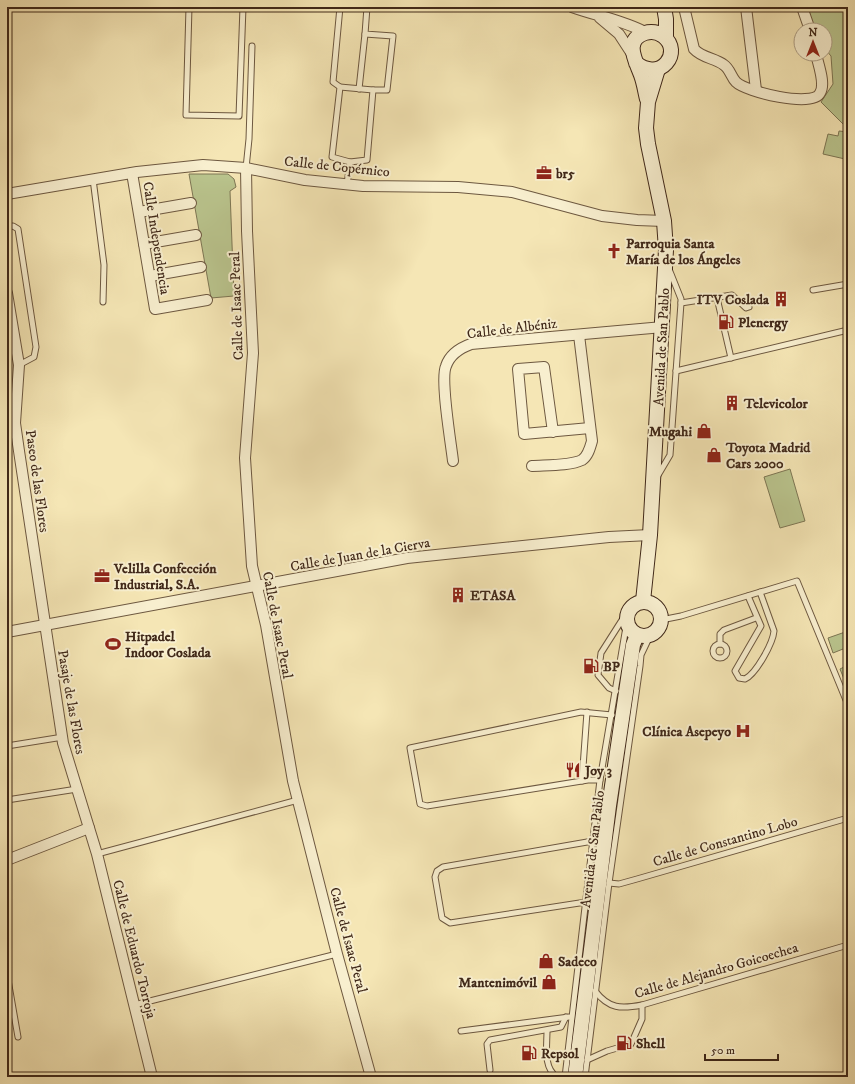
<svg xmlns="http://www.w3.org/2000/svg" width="855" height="1084" viewBox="0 0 855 1084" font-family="'IM FELL DW Pica',serif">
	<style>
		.green { fill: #bac58e; stroke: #7d7654 }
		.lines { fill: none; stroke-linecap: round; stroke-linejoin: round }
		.lane-casing { stroke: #6d5840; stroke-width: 7 }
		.street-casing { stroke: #6d5840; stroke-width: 12 }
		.secondary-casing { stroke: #402819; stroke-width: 16 }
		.lane { stroke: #f8efcf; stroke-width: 5 }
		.street { stroke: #f8efcf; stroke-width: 10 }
		.secondary { stroke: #f8efcf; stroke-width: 14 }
		.labels { text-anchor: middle; stroke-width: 4; stroke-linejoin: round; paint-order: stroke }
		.street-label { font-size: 14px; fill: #402819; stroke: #f8efcf }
		.poi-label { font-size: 14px; font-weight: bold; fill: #402819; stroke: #f8efcf; text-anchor: start }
	</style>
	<rect width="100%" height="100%" fill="#f5e6b5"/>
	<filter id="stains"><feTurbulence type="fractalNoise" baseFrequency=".005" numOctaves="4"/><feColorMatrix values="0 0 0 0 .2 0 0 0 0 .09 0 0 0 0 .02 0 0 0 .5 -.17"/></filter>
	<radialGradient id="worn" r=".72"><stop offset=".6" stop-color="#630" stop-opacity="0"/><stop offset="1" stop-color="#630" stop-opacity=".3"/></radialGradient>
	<g class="green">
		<polygon points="808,7 848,7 848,129 821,102 833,84 831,56 825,49 825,30 814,30"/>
		<polygon points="839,131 848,132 845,159 823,154 828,134 838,136"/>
		<polygon points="189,174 228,174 234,179 236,187 230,191 234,296 211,298"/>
		<polygon points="790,469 805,521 780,528 764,477"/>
		<polygon points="848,631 848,647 833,653 828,638"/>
		<polygon points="848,665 848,689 840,669"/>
	</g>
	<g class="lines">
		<defs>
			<g id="lane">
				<polyline points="189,7 186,115 239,116 243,7"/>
				<polyline points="340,7 333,82 340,87 332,157 350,162 367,160 373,90 387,90 393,36 365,34 367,7"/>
				<polyline points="340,87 373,90"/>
				<polyline points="359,89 365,34"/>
				<polyline points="246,168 249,139 252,46"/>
				<polyline points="93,179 104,265 103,302"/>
				<polyline points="347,184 350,162"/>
				<polyline points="7,227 13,226 18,229 36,347 34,357 19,365"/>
				<polyline points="813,290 848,284"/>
				<polyline points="717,298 731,358"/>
				<polyline points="681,303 732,295 746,308 749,307"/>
				<polyline points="676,371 848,330"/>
				<polyline points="657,477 670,455 681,303 681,299 669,269"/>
				<path d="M748,596L761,626L735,671L739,678L745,679C756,674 773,643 774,631L760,592"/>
				<polyline points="661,620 681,616 797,581 848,705"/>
				<circle cx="720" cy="651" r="7"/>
				<polyline points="720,644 720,634 724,630 756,618"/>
				<polyline points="616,691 609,688 598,675 601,653 629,609"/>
				<polyline points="7,746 63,737"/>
				<polyline points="600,780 588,780 427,806 420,804 410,748 581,712 612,715"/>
				<polyline points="582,781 587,712"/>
				<polyline points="7,800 77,789"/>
				<polyline points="97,854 298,800"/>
				<polyline points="609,883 619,884 637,879 848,818"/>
				<polyline points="586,902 450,923 442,918 435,877 437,871 443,867 593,841"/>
				<polyline points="7,974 18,1037"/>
				<path d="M595,991C609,1009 621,1009 642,1005L848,945"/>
				<polyline points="134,1005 337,954"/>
				<polyline points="461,1031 569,1017"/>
				<path d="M547,1031C547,1046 543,1068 557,1077"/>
				<polyline points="587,1060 607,1051 631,1044 642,1019 642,1005"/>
				<polyline points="490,1070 487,1044 490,1040 561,1027 566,1017"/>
				<polyline points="565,1077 600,780 627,621"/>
				<polyline points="585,1077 609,883 640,666 641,655 650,636"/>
			</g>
			<g id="street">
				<path d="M572,7C597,16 623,20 647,33"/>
				<path d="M684,7L694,49C702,58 715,58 724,65C730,69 731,77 736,82C746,92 813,108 820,93C826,84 818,64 816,54"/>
				<polyline points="746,7 756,90"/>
				<polyline points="802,7 810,30"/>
				<polyline points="600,18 619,34 632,54"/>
				<polyline points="246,168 247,231 253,353 245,458 252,566 266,625 293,781 337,954 371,1077"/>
				<polyline points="132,173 155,309 207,300"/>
				<polyline points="7,194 137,172 203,165 246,168 305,180 363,186 458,187 512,192 602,216 637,220 664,221"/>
				<polyline points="139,212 191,203"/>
				<polyline points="144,244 196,235"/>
				<polyline points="150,276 201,267"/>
				<polyline points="7,293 19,365 15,423 19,451 63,743 97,854 152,1077"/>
				<polyline points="553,432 544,367 518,369 524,434 590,428"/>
				<path d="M453,461C451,443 440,379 446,366C450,354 460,348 471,344L663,327"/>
				<path d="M532,466C545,465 570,466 582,460C588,456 590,448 592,441L579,335"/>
				<polyline points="7,632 407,558 609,537 650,535"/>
				<polyline points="7,860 89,828"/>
			</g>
			<g id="secondary">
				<polyline points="664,7 666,19 666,38"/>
				<path d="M636,63C660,83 684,52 663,36C658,32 651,31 645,33C623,40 636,61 641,75C644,83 645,91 647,99"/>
				<polyline points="643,601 650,535 666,250 664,221 648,144 646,128 648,102 658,69"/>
				<circle cx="644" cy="619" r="17"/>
				<polyline points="575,1077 609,806 633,645 637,635"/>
			</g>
		</defs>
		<use href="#lane" class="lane-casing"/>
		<use href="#street" class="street-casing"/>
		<use href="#secondary" class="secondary-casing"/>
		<use href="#lane" class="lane"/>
		<use href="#street" class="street"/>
		<use href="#secondary" class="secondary"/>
	</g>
	<defs>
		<symbol id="office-bare" viewBox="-9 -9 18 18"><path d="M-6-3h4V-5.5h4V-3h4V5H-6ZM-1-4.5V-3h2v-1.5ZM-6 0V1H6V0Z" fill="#8f2418" stroke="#f8efcf" stroke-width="2.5" paint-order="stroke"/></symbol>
		<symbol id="church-bare" viewBox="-9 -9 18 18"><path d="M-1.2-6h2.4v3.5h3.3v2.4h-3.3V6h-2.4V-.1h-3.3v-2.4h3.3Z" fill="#8f2418" stroke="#f8efcf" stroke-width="2.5" paint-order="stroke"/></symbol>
		<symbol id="building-bare" viewBox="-9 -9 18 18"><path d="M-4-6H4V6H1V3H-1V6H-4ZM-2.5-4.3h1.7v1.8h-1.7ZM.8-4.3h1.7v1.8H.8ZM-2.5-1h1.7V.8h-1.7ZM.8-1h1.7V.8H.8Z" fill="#8f2418" stroke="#f8efcf" stroke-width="2.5" paint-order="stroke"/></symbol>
		<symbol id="fuel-bare" viewBox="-9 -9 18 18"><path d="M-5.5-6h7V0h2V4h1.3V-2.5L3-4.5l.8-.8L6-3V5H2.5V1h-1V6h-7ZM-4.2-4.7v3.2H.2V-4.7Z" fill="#8f2418" stroke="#f8efcf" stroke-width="2.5" paint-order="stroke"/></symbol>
		<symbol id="shop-bare" viewBox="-9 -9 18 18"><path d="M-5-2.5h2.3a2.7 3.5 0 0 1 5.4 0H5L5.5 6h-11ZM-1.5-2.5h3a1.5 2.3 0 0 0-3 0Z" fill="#8f2418" stroke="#f8efcf" stroke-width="2.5" paint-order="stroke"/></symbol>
		<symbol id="stadium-bare" viewBox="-9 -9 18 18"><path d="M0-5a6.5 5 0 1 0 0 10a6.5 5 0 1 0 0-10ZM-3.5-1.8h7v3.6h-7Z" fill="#8f2418" stroke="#f8efcf" stroke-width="2.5" paint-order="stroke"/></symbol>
		<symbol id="hospital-bare" viewBox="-9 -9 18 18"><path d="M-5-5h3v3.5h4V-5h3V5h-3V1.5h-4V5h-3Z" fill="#8f2418" stroke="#f8efcf" stroke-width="2.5" paint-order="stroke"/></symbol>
		<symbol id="restaurant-bare" viewBox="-9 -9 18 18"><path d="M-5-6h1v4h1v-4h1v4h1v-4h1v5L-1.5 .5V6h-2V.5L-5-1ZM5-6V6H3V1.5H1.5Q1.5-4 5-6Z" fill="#8f2418" stroke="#f8efcf" stroke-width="2.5" paint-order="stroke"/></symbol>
	</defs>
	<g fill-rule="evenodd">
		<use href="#office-bare" x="533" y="162" width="22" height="22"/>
		<use href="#church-bare" x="603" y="240" width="22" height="22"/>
		<use href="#building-bare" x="770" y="288" width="22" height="22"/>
		<use href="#fuel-bare" x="715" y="311" width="22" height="22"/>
		<use href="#building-bare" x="721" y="392" width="22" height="22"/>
		<use href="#shop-bare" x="693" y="420" width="22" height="22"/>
		<use href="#shop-bare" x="703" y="444" width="22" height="22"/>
		<use href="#office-bare" x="91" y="565" width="22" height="22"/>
		<use href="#building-bare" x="447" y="584" width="22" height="22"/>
		<use href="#stadium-bare" x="102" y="633" width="22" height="22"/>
		<use href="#fuel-bare" x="580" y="655" width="22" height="22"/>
		<use href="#hospital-bare" x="732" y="720" width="22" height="22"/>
		<use href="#restaurant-bare" x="562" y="759" width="22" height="22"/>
		<use href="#shop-bare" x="535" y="950" width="22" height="22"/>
		<use href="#shop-bare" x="538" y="971" width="22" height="22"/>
		<use href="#fuel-bare" x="613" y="1032" width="22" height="22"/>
		<use href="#fuel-bare" x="518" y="1042" width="22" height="22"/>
	</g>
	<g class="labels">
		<g class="street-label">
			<text transform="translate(337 166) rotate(6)" y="5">Calle de Copérnico</text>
			<text transform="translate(157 238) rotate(81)" y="5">Calle Independencia</text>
			<text transform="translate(236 306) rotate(-92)" y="5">Calle de Isaac Peral</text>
			<text transform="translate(512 328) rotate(-7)" y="5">Calle de Albéniz</text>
			<text transform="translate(661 347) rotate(-87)" y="5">Avenida de San Pablo</text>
			<text transform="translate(38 481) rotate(82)" y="5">Paseo de las Flores</text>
			<text transform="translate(360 554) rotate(-10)" y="5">Calle de Juan de la Cierva</text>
			<text transform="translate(278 625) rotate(79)" y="5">Calle de Isaac Peral</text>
			<text transform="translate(72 702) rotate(80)" y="5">Pasaje de las Flores</text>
			<text transform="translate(725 841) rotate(-16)" y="5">Calle de Constantino Lobo</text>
			<text transform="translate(592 849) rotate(-83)" y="5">Avenida de San Pablo</text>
			<text transform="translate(349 940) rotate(75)" y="5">Calle de Isaac Peral</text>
			<text transform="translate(135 949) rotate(76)" y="5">Calle de Eduardo Torroja</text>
			<text transform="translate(716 970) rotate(-16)" y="5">Calle de Alejandro Goicoechea</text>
		</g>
		<g class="poi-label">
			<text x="556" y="178">br5</text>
			<text x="626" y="248">Parroquia Santa<tspan x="626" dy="16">María de los Ángeles</tspan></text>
			<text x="769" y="304" text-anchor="end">ITV Coslada</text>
			<text x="738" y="327">Plenergy</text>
			<text x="744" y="408">Televicolor</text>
			<text x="692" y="436" text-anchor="end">Mugahi</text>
			<text x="726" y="452">Toyota Madrid<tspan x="726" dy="16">Cars 2000</tspan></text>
			<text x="114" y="573">Velilla Confección<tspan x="114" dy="16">Industrial, S.A.</tspan></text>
			<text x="470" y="600">ETASA</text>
			<text x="125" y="641">Hitpadel<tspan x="125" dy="16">Indoor Coslada</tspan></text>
			<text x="603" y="671">BP</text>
			<text x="731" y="736" text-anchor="end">Clínica Asepeyo</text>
			<text x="585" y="775">Joy 3</text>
			<text x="558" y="966">Sadeco</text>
			<text x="537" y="987" text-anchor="end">Mantenimóvil</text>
			<text x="636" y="1048">Shell</text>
			<text x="541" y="1058">Repsol</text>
		</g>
	</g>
	<rect width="855" height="1084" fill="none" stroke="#f5e6b5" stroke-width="24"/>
	<rect x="8" y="8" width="839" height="1068" fill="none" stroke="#402819" stroke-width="2"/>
	<rect x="12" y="12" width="831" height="1060" fill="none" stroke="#402819"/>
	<g transform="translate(813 42)"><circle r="19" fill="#f8efcf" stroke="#ae9f86"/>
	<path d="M0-3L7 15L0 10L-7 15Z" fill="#8f2418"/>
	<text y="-6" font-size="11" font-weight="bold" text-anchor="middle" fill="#402819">N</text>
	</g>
	<path d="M705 1054v6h73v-6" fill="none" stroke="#402819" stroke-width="2"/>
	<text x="711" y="1054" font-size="12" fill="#402819" stroke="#f8efcf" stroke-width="3" paint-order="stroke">50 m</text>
	<rect width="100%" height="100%" filter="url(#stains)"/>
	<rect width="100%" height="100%" fill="url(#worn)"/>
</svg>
